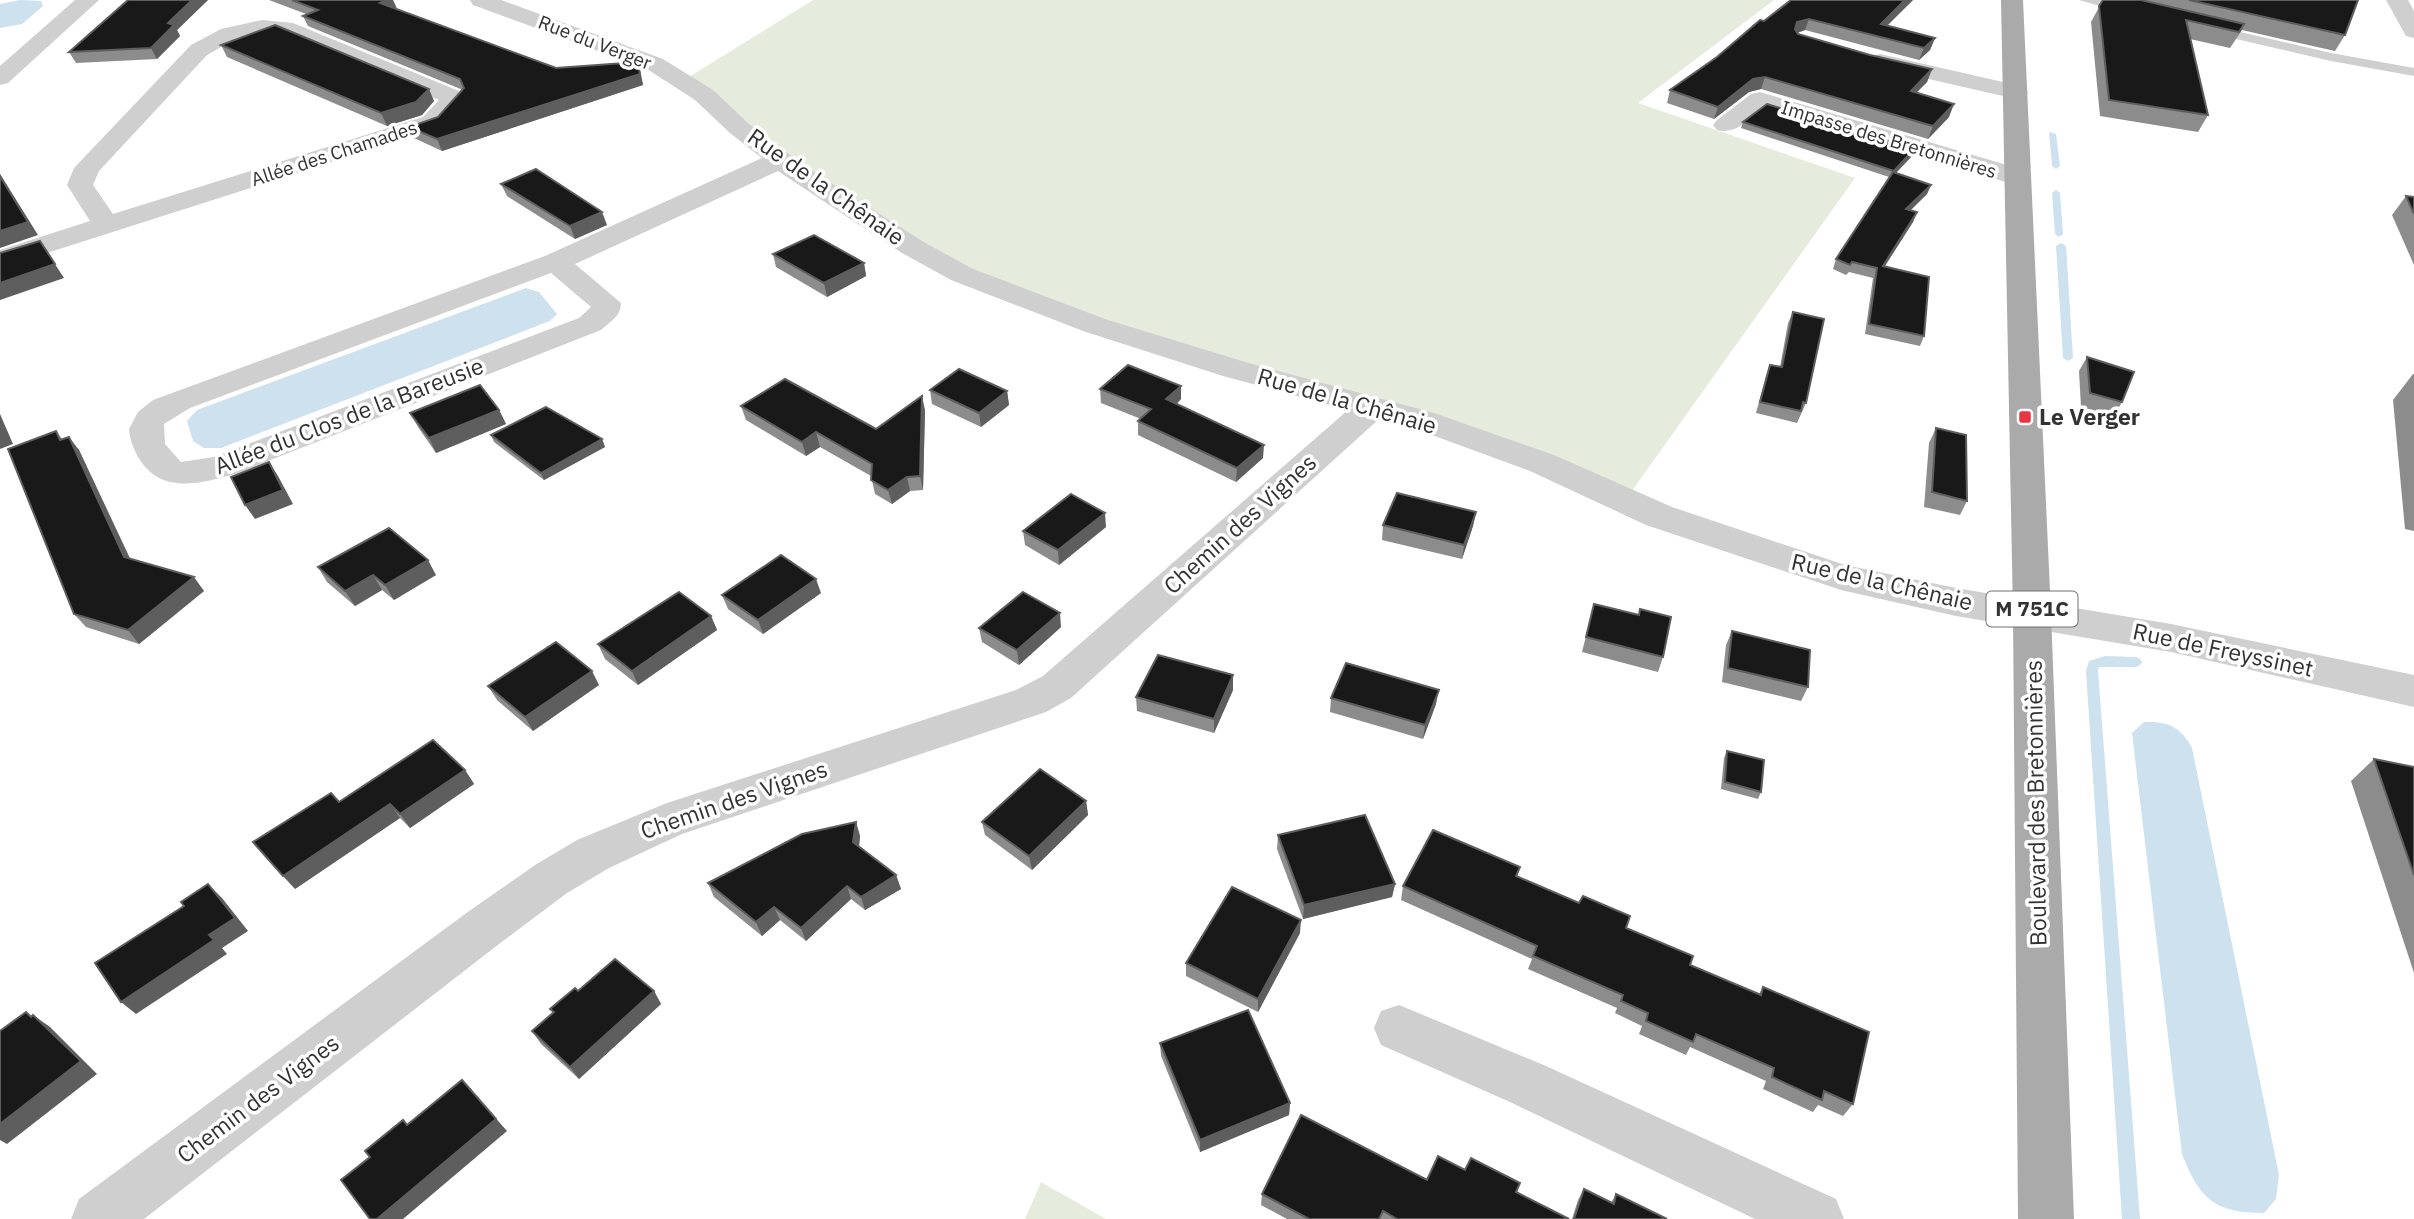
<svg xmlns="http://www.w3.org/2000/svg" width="2414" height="1219" viewBox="0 0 2414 1219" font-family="'IBM Plex Sans',sans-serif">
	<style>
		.green { fill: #e5ecde }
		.water { fill: #cde1ee }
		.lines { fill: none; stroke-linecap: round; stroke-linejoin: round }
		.stream { fill: #cde1ee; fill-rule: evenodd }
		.lane { fill: #cfcfcf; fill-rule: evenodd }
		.street { fill: #cfcfcf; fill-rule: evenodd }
		.primary { fill: #aaa; fill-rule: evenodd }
		.wall { fill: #8c8c8c }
		.shaded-wall { fill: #5e5e5e }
		.building { fill: #191919; stroke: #5e5e5e; stroke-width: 2 }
		.poi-dot { fill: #e83541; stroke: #fff; stroke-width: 2.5 }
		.labels { text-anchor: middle; stroke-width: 7; stroke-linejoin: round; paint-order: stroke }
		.far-street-label { font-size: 19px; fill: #323232; stroke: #fff }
		.shield { fill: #fff; stroke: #707070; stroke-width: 2 }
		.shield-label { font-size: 21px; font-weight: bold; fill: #323232 }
		.street-label { font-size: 23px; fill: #323232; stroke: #fff }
		.poi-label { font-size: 23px; font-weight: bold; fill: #323232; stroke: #fff; text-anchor: start }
	</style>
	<rect width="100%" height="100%" fill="#fff"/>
	<g class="green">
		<polygon points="813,0 1774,0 1638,103 1855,178 1624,502 1542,463 1094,325 881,228 684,80"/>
		<polygon points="1041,1182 1106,1219 1025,1219"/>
	</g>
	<g class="water">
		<polygon points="20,0 41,1 43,6 22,24 0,28 0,4"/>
		<polygon points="526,288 539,292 557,314 550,321 221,448 204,448 193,441 187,421 197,410"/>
		<path d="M2144,722C2168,721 2181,727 2192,748L2279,1175L2276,1199L2264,1213C2215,1213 2200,1200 2182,1154L2132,733Z"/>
	</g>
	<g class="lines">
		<g class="stream">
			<polygon points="2049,132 2056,134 2060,166 2056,169 2052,166"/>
			<polygon points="2056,190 2060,193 2063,234 2059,237 2055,234 2052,193"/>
			<polygon points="2061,243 2066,246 2073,358 2068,361 2063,358 2056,246"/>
			<polygon points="2105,656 2136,657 2140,659 2142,662 2140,665 2136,667 2099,667 2098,671 2140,1219 2122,1219 2086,671 2089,661"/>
		</g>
		<g class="lane">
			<polygon points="2079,0 2100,0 2134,10 2128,14"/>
			<polygon points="2210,25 2331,53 2414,68 2414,76 2331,61 2206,32 2206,26"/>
		</g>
		<g class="street">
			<polygon points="75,0 99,0 8,83 0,85 0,66"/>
			<path d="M470,0H501L663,59L713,90L748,123L806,167L922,241L971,268L1105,319L1245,362L1434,413L1554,455L1672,507L1845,565L1956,588L2171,624L2414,675V707L2171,652L1956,616L1841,590L1646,525L1530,471L1410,427L1379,419L1071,698L1046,712L682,834L609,868L567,893L499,944L144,1219H71L79,1199L465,914L535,865L577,840L667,803L1016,690L1043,676L1348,410L1223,376L1083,331L951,280L902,253L778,171L575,264L621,303C621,316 610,322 601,330L235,474C201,483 163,495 140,460C134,450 130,441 129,429L138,412L153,400L545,256L762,158L730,133L695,100L647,69L473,5ZM551,273L591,307L579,318L214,457L181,462L165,444L164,424L190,408Z"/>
			<polygon points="2386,0 2408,0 2414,11 2414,38 2406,36"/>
			<path d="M262,20L293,23L464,93L467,98L441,127L0,268V250L90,221L67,185L74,168L191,45L221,29ZM262,34H281L439,100L423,117L113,214L93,185L99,171L207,55L237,38Z"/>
			<polygon points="1880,54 2025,87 2028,92 2025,97 2016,99 1872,66 1868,61 1872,56"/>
			<path d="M1760,92L2027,171L2031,177L2027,183L2018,185L2009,183L1764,108C1749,119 1736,135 1717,130L1713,125L1717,120L1751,94Z"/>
			<polygon points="1399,1005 1546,1066 1836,1199 1844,1219 1755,1219 1510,1102 1381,1045 1374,1028 1381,1011"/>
		</g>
		<polygon class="primary" points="2001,0 2023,0 2051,613 2074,1219 2018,1219 2013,613"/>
	</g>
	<g class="wall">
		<polygon points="128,0 208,0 177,30 180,36 157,59 76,63 69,52"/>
		<polygon points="269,0 393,0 397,9 556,68 641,74 643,85 442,151 414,138 409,127 438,117 463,90 308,26 303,16 306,14"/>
		<polygon points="1791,0 1913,0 1887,25 1935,38 1930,50 1919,60 1805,30 1797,33 1798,34 1870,55 1932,69 1927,82 1916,93 1949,117 1928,139 1761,89 1749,92 1714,119 1667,103 1670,90 1717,57"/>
		<polygon points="2103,0 2358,0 2345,35 2335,51 2242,30 2230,48 2190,39 2208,115 2198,132 2100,116 2091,22"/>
		<polygon points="221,45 434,101 422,115 387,126 227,57"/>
		<polygon points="1743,122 1912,156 1896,173 1931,185 1927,194 1910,210 1917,212 1913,222 1885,266 1924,336 1920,346 1865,334 1873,278 1849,272 1846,275 1833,269 1836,259 1889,177 1741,128"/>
		<polygon points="501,184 607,225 575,239 507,196"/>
		<polygon points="2406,196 2414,197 2414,265 2392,215"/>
		<polygon points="773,254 864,263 866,276 827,297 776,267"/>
		<polygon points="1793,312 1806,403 1797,423 1756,413 1766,376 1770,365 1780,367 1788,323"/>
		<polygon points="2087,357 2122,402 2114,416 2081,407 2079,371"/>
		<polygon points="2413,374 2414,374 2414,531 2405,529 2393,400"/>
		<polygon points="1100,389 1181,399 1177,404 1263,458 1236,482 1138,435 1138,421 1141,419 1101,403"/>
		<polygon points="930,390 1007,391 1009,405 981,427 932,404"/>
		<polygon points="741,406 876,429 925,410 923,490 910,491 892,504 875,494 871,476 820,447 806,456 746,420"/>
		<polygon points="499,410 506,424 436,453 418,427 410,413"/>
		<polygon points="1936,428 1967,501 1960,515 1924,507 1929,443"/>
		<polygon points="56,431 62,439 79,450 130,558 204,591 139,644 86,627 74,614"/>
		<polygon points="491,435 602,439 605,447 544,480 494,442"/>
		<polygon points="1476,512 1473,526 1462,559 1382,540 1383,525"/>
		<polygon points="1106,527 1059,565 1025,545 1023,531"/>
		<polygon points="318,567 436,575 394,600 382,590 355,606 327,582"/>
		<polygon points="821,593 763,634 728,609 722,595"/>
		<polygon points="1594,604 1638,615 1640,609 1663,657 1658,672 1582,652"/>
		<polygon points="711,616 717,630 638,685 605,659 598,644"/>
		<polygon points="1061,627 1019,665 982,642 979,628"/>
		<polygon points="1732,631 1808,687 1801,701 1722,682 1726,645"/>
		<polygon points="1233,675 1233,690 1214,733 1137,711 1136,697"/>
		<polygon points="599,685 533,731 497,700 488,686"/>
		<polygon points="1331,698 1436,704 1423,739 1330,712"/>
		<polygon points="1727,751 1761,792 1758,799 1721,789 1724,758"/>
		<polygon points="2374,759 2414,767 2414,973 2351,781"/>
		<polygon points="465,770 474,784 410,828 400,818 295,889 339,802"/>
		<polygon points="1086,801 1088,815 1032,870 985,835 982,822"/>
		<polygon points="856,822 860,836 859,847 896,875 901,889 865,910 851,899 806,941 780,920 762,936 714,897 708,883"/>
		<polygon points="1278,835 1395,884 1392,897 1303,919 1277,849"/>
		<polygon points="1520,867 1517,877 1626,928 1690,965 1759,994 1763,987 1853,1104 1843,1116 1818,1105 1813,1112 1763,1089 1766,1081 1690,1047 1686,1055 1639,1034 1642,1026 1615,1013 1617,1008 1528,969 1532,959 1401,900 1403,886"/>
		<polygon points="1300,933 1258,1012 1186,976 1186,963"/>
		<polygon points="578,991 654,991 661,1004 579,1079 541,1044 532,1031 553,1013 550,1009"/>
		<polygon points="1160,1043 1290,1103 1289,1115 1200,1152 1161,1056"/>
		<polygon points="1465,1170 1569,1219 1287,1219 1261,1205 1262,1194 1427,1180"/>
		<polygon points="1584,1189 1611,1203 1616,1194 1667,1219 1572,1219 1578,1200"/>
	</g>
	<g class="shaded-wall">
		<polygon points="192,0 208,0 177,30 180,36 157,59 151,48 168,23"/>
		<polygon points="387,0 393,0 397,9 380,3"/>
		<polygon points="1905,0 1913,0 1877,36 1881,24"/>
		<polygon points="1809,19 1805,30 1794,34 1791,41 1797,22"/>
		<polygon points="1935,38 1930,50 1919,60 1924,48"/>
		<polygon points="638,62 643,85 442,151 437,139"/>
		<polygon points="1932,69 1927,82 1906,103 1911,91"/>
		<polygon points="1765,77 1761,89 1749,92 1714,119 1718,107 1753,79"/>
		<polygon points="429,89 434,101 422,115 387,126 381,113"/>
		<polygon points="1954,104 1949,117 1928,139 1933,126"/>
		<polygon points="1914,149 1912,156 1891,178 1894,171"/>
		<polygon points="0,174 38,235 0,248"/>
		<polygon points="1931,185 1927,194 1902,219 1906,209"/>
		<polygon points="602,212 607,225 575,239 570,226"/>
		<polygon points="1917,212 1913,222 1879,275 1883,266"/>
		<polygon points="40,241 64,278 0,300 0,283"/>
		<polygon points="864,263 866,276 827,297 824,283"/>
		<polygon points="1181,386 1181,399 1167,413 1166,399"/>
		<polygon points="1007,391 1009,405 981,427 979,413"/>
		<polygon points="922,396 925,410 923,490 920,476"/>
		<polygon points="499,410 506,424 436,453 429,438"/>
		<polygon points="0,414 13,444 0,449"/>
		<polygon points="816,432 820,447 806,456 802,442"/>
		<polygon points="69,437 79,450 135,570 124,557"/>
		<polygon points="602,439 605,447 544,480 541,473"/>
		<polygon points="1264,445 1263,458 1236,482 1237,468"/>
		<polygon points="269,462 278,476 293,504 255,519 245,505"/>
		<polygon points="907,477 910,491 892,504 888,490"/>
		<polygon points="1476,512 1473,526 1462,559 1464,545"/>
		<polygon points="1105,513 1106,527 1059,565 1058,550"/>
		<polygon points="428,560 436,575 394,600 385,585"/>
		<polygon points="373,575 382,590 355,606 345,591"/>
		<polygon points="194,577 204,591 139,644 128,630"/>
		<polygon points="816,579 821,593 763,634 758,620"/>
		<polygon points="1060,613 1061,627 1019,665 1017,650"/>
		<polygon points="711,616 717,630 638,685 632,671"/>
		<polygon points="592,671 599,685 533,731 525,717"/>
		<polygon points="1233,675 1233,690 1214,733 1214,719"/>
		<polygon points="1439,690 1436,704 1423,739 1425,725"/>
		<polygon points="465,770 474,784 410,828 400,814"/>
		<polygon points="1086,801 1088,815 1032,870 1029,856"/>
		<polygon points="390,804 400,818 295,889 283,876"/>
		<polygon points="856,822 860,836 858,856 853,842"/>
		<polygon points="896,875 901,889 865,910 861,897"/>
		<polygon points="208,884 222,898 248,931 222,948 227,954 136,1014 121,1002 209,935"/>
		<polygon points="1395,884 1392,897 1303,919 1304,905"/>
		<polygon points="847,886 851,899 806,941 801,928"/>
		<polygon points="774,907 780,920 762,936 756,922"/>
		<polygon points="1301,920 1300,933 1258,1012 1258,999"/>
		<polygon points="654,991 661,1004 579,1079 570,1067"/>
		<polygon points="33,1015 50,1027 97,1074 7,1144 0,1140 0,1124"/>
		<polygon points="462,1080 507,1131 403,1219 377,1219"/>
		<polygon points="1290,1103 1289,1115 1200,1152 1200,1140"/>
	</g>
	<g class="building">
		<polygon points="128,0 192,0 168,23 174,25 151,48 69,52"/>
		<polygon points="292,0 387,0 380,3 556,68 638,62 640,74 437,139 409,127 438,117 464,88 460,79 303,16 318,10"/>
		<polygon points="1791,0 1905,0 1881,24 1935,38 1924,48 1809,19 1797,22 1795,29 1798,34 1870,55 1932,69 1911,91 1954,104 1933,126 1765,77 1753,79 1718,107 1670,90 1717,57 1760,20 1764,21"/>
		<polygon points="2103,0 2141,0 2244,24 2239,32 2186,20 2208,115 2109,100 2099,6"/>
		<polygon points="2189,0 2358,0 2345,35"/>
		<polygon points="275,25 429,89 416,102 381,113 221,45"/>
		<polygon points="1767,104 1914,149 1894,171 1743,122"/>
		<polygon points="536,169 602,212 570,226 501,184"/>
		<polygon points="1893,172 1931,185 1906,209 1917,212 1883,266 1929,277 1924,336 1869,324 1877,268 1852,262 1850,265 1836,259"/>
		<polygon points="0,176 28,222 0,231"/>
		<polygon points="2406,196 2414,197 2414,214"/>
		<polygon points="814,235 864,263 824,283 773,254"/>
		<polygon points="40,241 55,264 0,283 0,253"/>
		<polygon points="1793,312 1824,319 1806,403 1803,402 1801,411 1760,402 1770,365 1782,367"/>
		<polygon points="2087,357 2134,372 2122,402 2090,393"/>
		<polygon points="1128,365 1181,386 1166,399 1264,445 1237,468 1138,421 1151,409 1100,389"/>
		<polygon points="959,369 1007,391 979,413 930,390"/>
		<polygon points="785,379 876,429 922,396 920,476 907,477 888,490 871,480 872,464 816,432 802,442 741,406"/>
		<polygon points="480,385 499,410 429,438 410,413"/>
		<polygon points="546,407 602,439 541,473 491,435"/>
		<polygon points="1936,428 1966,435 1967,501 1932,492"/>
		<polygon points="56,431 60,440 69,437 124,557 194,577 128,630 74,614 8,449"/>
		<polygon points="269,462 283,490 245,505 231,477"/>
		<polygon points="1397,493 1476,512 1464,545 1383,525"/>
		<polygon points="1071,494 1105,513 1058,550 1023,531"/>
		<polygon points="389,528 428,560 385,585 373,575 345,591 318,567"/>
		<polygon points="781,555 816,579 758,620 722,595"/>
		<polygon points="679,592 711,616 632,671 598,644"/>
		<polygon points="1023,592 1060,613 1017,650 979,628"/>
		<polygon points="1594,604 1639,615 1640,609 1671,617 1663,657 1586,637"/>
		<polygon points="1732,631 1810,650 1808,687 1728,668"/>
		<polygon points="556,642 592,671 525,717 488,686"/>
		<polygon points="1158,655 1233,675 1214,719 1136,697"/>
		<polygon points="1346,663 1439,690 1425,725 1331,698"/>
		<polygon points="433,740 465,770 400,814 390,804 283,876 253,842 331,793 339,802"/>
		<polygon points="1727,751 1764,760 1761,792 1725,782"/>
		<polygon points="2374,759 2414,767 2414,875"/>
		<polygon points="1040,769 1086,801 1029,856 982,822"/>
		<polygon points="1365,815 1395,884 1304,905 1278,835"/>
		<polygon points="856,822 853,842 896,875 861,897 847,886 801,928 774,907 756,922 708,883 802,834"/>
		<polygon points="1433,830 1520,867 1516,876 1579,903 1583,896 1630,916 1626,928 1693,956 1690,965 1761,995 1763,987 1869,1032 1853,1104 1824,1091 1822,1100 1772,1077 1774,1068 1696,1034 1693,1042 1646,1021 1648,1013 1621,1001 1623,995 1533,956 1537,946 1403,886"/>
		<polygon points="208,884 235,918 209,935 214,940 121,1002 95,963 184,906 181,902"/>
		<polygon points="1232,887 1301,920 1258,999 1186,963"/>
		<polygon points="615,959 654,991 570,1067 532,1031 554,1012 550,1009 575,988 578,991"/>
		<polygon points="1248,1010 1290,1103 1200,1140 1160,1043"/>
		<polygon points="26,1012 31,1017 33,1015 81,1061 0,1124 0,1031"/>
		<polygon points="462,1080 496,1119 377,1219 370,1219 341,1180 370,1157 365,1151 403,1120 407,1125"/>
		<polygon points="1301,1115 1427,1180 1438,1156 1465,1170 1471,1158 1520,1183 1516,1192 1569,1219 1397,1219 1383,1211 1379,1219 1309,1219 1262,1194"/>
		<polygon points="1584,1189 1614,1204 1616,1194 1667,1219 1574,1219"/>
	</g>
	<rect class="poi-dot" x="2018" y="410" width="14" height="14" rx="3.5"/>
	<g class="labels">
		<g class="far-street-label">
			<text transform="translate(595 42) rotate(21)" y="7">Rue du Verger</text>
			<text transform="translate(1889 139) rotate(17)" y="7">Impasse des Bretonnières</text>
			<text transform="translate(334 153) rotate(-18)" y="7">Allée des Chamades</text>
		</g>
		<rect class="shield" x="1986.5" y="591.5" width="91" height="35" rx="5"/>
		<g class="shield-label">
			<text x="2032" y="616">M 751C</text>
		</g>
		<g class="street-label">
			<text transform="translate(826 187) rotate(35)" y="8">Rue de la Chênaie</text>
			<text transform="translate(1347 401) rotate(16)" y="8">Rue de la Chênaie</text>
			<text transform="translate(349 416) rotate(-21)" y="8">Allée du Clos de la Bareusie</text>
			<text transform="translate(1240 524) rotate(-42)" y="8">Chemin des Vignes</text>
			<text transform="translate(1882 582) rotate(13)" y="8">Rue de la Chênaie</text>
			<text transform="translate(2223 650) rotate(12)" y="8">Rue de Freyssinet</text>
			<text transform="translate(734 800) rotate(-19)" y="8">Chemin des Vignes</text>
			<text transform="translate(2036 803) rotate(-91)" y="8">Boulevard des Bretonnières</text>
			<text transform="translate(258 1099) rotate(-37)" y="8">Chemin des Vignes</text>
		</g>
		<g class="poi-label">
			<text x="2039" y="425">Le Verger</text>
		</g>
	</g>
</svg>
